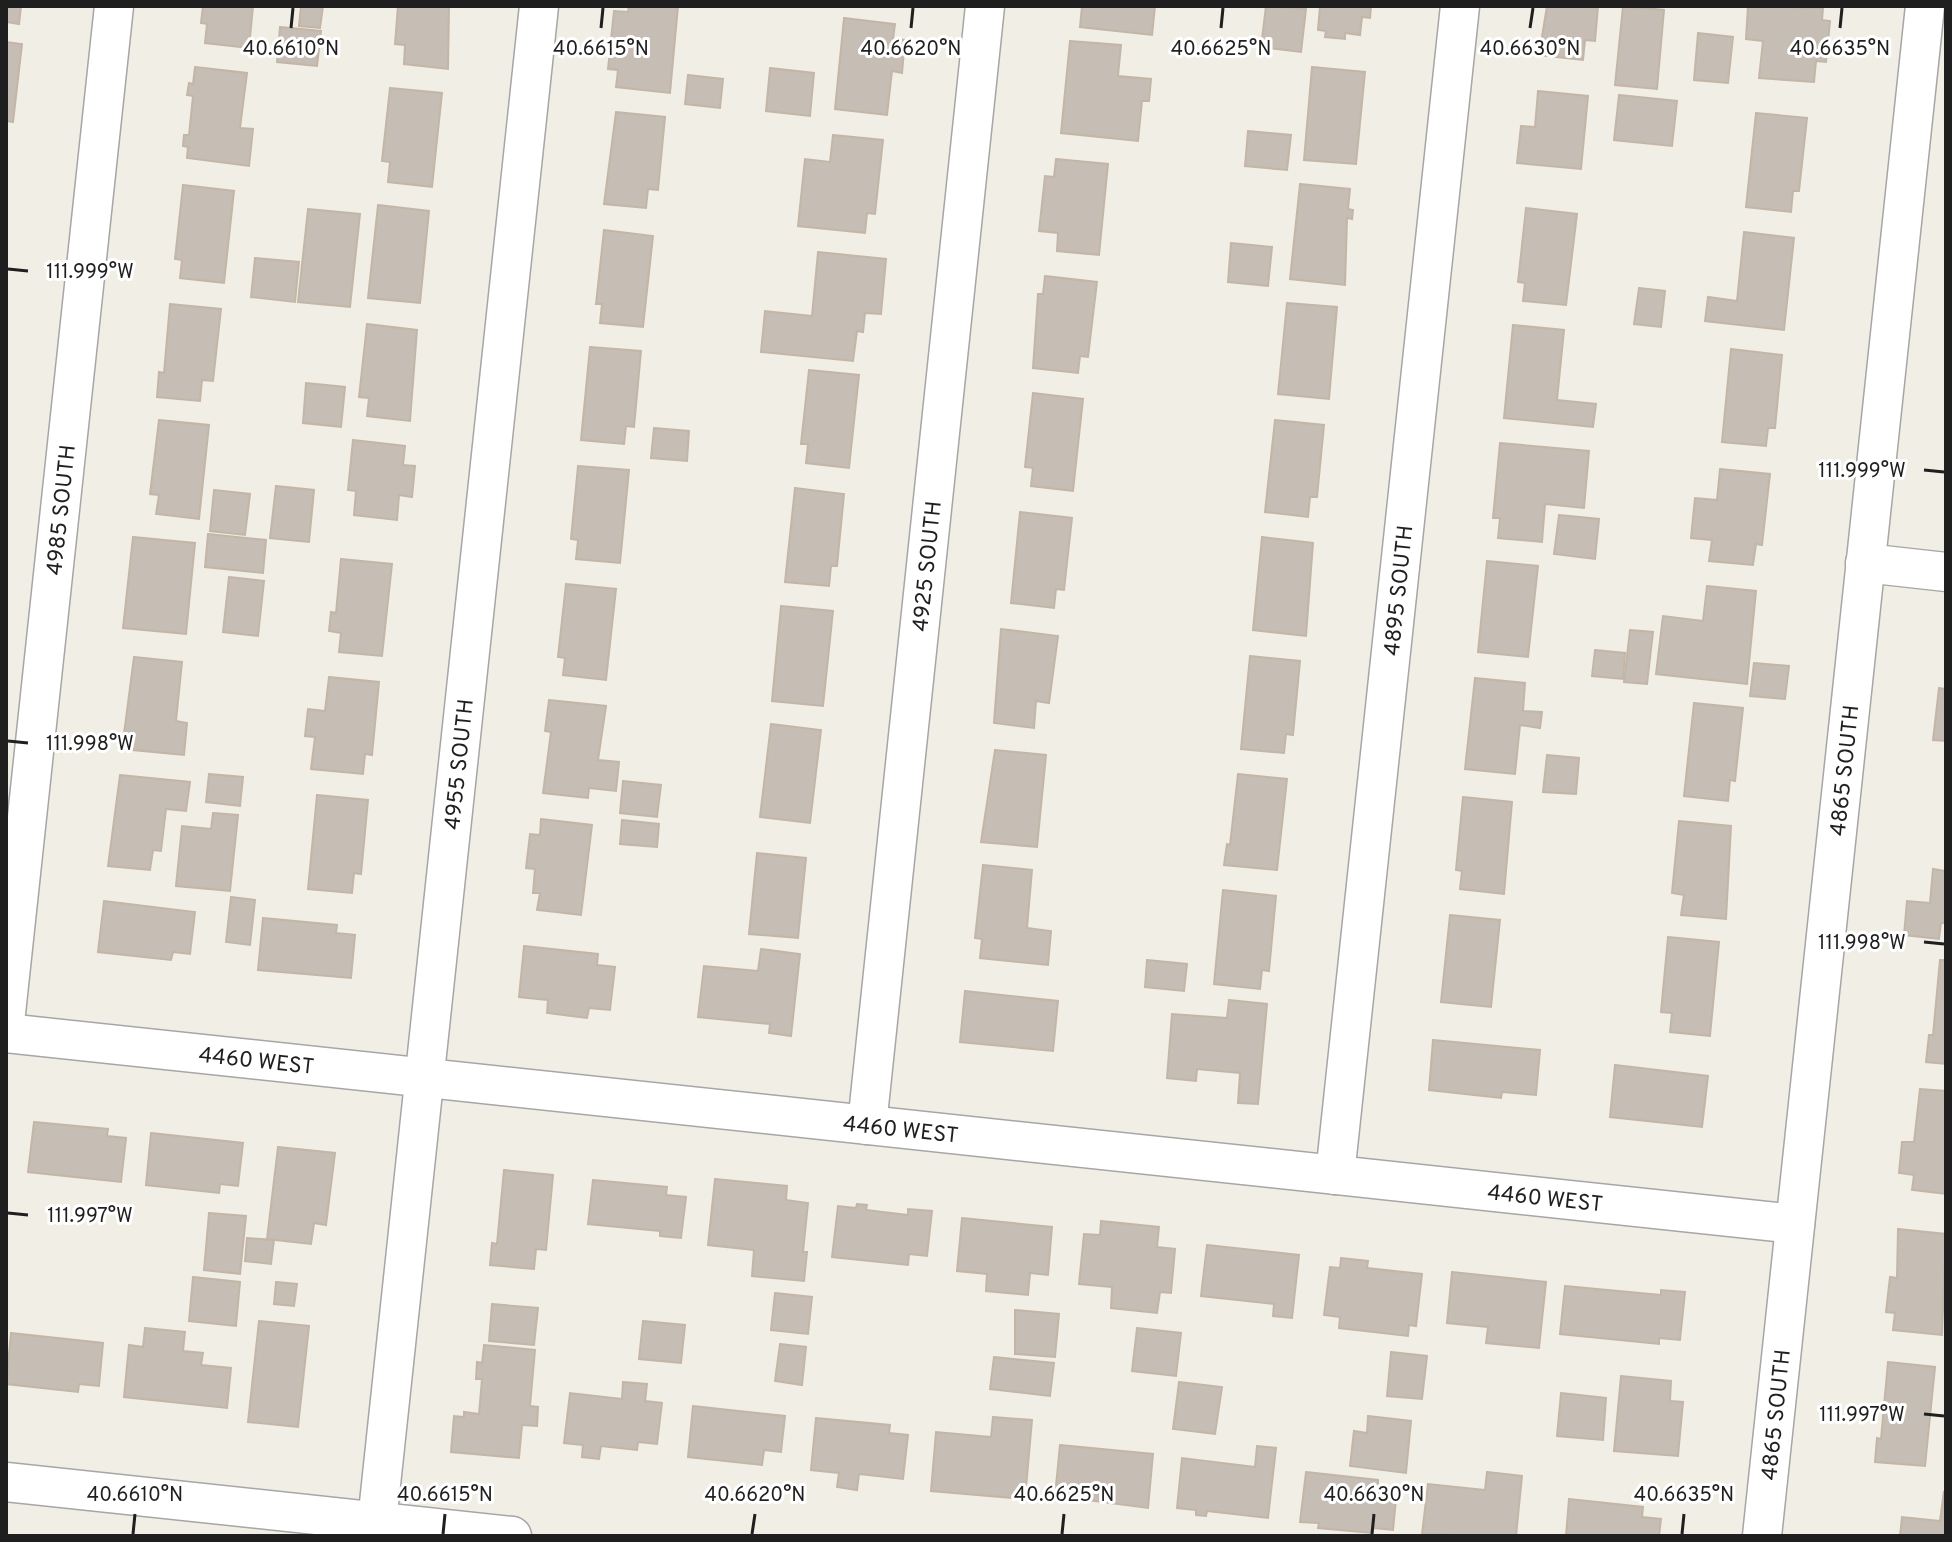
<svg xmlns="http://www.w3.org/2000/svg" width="1952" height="1542" viewBox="0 0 1952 1542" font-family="Overpass,sans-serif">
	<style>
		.building { fill: #c6bdb4; stroke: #c3b6a7; stroke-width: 2 }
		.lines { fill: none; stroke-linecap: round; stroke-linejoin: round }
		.minor-casing { stroke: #a6a6a6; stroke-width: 41 }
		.minor { stroke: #fff; stroke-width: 38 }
		.ticks { fill: none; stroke: #1f1f1f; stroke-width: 3 }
		.labels { text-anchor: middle; stroke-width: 6; stroke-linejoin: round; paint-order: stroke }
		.street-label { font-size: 22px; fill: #1f1f1f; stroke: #fff }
		.ticks-label { font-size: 20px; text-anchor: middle; fill: #1f1f1f; stroke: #fff; stroke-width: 6; stroke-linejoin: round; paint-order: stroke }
	</style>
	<rect width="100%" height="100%" fill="#f1eee5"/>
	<g class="building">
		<polygon points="6,6 21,6 19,24 6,22"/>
		<polygon points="203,6 253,6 249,48 205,43 207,24 201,23"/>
		<polygon points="301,6 323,6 320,28 299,26"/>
		<polygon points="398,6 449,6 448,69 404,64 405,45 395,44"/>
		<polygon points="629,6 678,6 670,93 616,87 618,70 608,69 614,11 628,12"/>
		<polygon points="1082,6 1155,6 1152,35 1080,27"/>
		<polygon points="1266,6 1306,9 1301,52 1261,47"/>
		<polygon points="1320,6 1371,6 1370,18 1362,17 1360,35 1345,33 1345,39 1325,37 1326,31 1318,30"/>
		<polygon points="1547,6 1598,6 1595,41 1585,40 1583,60 1539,55"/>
		<polygon points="1623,6 1664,10 1657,89 1615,85"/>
		<polygon points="1748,6 1823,8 1822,20 1830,21 1826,62 1816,61 1814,82 1759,78 1763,41 1746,39"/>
		<polygon points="844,18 895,24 893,39 905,40 902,73 892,71 887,115 835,109"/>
		<polygon points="280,27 321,31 317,66 277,62"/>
		<polygon points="1698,33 1733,37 1728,83 1694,80"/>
		<polygon points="1070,41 1121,45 1118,76 1151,79 1149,101 1142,101 1138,141 1061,133"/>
		<polygon points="6,42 22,44 13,122 7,121 6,131"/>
		<polygon points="195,67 247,73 240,128 253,129 249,166 187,158 188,147 183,146 184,135 189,135 193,96 187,95 189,83 193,84"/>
		<polygon points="1312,67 1365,72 1356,164 1304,160"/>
		<polygon points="770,68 814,73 810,116 766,111"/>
		<polygon points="688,75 723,79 720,108 685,104"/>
		<polygon points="390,88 442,93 432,187 388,182 390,162 382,161"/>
		<polygon points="1538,91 1588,96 1581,169 1517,163 1521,126 1535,127"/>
		<polygon points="1619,95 1677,101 1672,146 1614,140"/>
		<polygon points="616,112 665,117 658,190 648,189 646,208 604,204"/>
		<polygon points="1756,113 1807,118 1799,191 1793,191 1791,212 1746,207"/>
		<polygon points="1248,131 1291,135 1287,170 1245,166"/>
		<polygon points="833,135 883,140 875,214 867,213 865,233 798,226 805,159 830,162"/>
		<polygon points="1056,159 1108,164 1099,255 1057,251 1058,233 1039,231 1045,176 1054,177"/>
		<polygon points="1300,184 1350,189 1348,209 1353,210 1352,219 1347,218 1345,285 1290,279"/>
		<polygon points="183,185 234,191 224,283 180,278 182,260 175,259"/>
		<polygon points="378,205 429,211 420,303 368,298"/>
		<polygon points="1526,208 1577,214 1566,305 1523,301 1525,283 1518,282"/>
		<polygon points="308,209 360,214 350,307 298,302"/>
		<polygon points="604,230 653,236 643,327 600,323 602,304 596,304"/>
		<polygon points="1744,232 1794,238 1784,330 1705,321 1708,297 1737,301"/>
		<polygon points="1231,243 1272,247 1268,286 1228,282"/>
		<polygon points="818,252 886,259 881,314 865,313 863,332 857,331 853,361 761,352 765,311 812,316"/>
		<polygon points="255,258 299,262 295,302 251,297"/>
		<polygon points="1045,276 1097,282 1088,357 1080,356 1078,373 1033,368 1038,294 1043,294"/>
		<polygon points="1639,288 1665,291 1661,327 1634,324"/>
		<polygon points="1287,303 1337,307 1329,399 1278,394"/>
		<polygon points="170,304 221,309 213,381 202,380 200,401 157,397 159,372 164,373"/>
		<polygon points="367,324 417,330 410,421 367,416 369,398 359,397"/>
		<polygon points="1513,325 1564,330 1557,400 1596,404 1593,427 1504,418"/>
		<polygon points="590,347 641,351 634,427 626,426 624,444 581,440"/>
		<polygon points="1731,349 1782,355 1775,428 1768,428 1766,446 1722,442"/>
		<polygon points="809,370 859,375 849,468 806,463 808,444 801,444"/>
		<polygon points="306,383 345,387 341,427 303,423"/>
		<polygon points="1033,393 1083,399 1073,491 1031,486 1033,468 1025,467"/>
		<polygon points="159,420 209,425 199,519 156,514 159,495 150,494"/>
		<polygon points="1275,420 1324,425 1317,497 1310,497 1308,517 1265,512"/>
		<polygon points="654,428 689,431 687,461 651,458"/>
		<polygon points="353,440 405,446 403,465 415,466 412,497 399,495 397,520 354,515 356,491 348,490"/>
		<polygon points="1500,443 1589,451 1584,508 1545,504 1542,542 1498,538 1500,518 1493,518"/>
		<polygon points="578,466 629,470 620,563 576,559 578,540 571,539"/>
		<polygon points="1720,469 1770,474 1762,545 1756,544 1753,565 1709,561 1712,540 1691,538 1695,498 1717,500"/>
		<polygon points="276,486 314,490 309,542 270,538"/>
		<polygon points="795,488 844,494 837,566 831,566 829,586 785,582"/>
		<polygon points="214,490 250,494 245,535 210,531"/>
		<polygon points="1020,512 1072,518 1064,590 1056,589 1054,608 1011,603"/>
		<polygon points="1559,515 1599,519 1595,559 1554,554"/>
		<polygon points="208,534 266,540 263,573 205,567"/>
		<polygon points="133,537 195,543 186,634 123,628"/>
		<polygon points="1262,537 1313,543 1306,636 1253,630"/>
		<polygon points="341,559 392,564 382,656 339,652 341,633 329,631 331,612 336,613"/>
		<polygon points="1487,561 1538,566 1528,657 1478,652"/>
		<polygon points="229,577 264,581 258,636 223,632"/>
		<polygon points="566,584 616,589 606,680 563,675 565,658 558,657"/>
		<polygon points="1707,586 1756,591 1747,684 1656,674 1663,616 1703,621"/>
		<polygon points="781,606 833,611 823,706 772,701"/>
		<polygon points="1001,629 1058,636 1049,703 1036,701 1034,728 994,723"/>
		<polygon points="1630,630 1653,632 1647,684 1624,682"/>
		<polygon points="1595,650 1625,653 1623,679 1592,676"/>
		<polygon points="1250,656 1300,661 1293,735 1286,734 1284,753 1241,749"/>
		<polygon points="134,657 182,662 176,721 187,723 184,755 122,749"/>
		<polygon points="1754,663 1789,666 1785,699 1750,696"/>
		<polygon points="329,677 379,682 372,755 365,754 363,774 311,769 315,737 305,736 308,709 325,711"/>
		<polygon points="1475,678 1525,683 1523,711 1542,712 1540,728 1520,725 1515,774 1465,769"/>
		<polygon points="1939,688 1946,689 1946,741 1933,740"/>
		<polygon points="549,700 606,706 598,760 619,762 616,791 589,788 588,798 543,793 551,732 545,731"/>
		<polygon points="1694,703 1743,708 1735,781 1730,780 1728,801 1684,796"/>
		<polygon points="771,724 821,730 810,823 760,817"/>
		<polygon points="995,750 1046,755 1037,847 981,842"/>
		<polygon points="1547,755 1579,758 1576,794 1543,792"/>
		<polygon points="209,774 243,777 240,806 206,802"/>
		<polygon points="1238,774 1287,779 1277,870 1224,865 1227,844 1230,845"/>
		<polygon points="120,775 190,782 186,811 166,809 161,851 153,850 150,870 108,866"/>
		<polygon points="623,781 661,785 657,817 620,813"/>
		<polygon points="317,795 368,800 361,874 354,873 352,893 308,889"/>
		<polygon points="1463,797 1512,802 1504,894 1460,889 1462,871 1456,870"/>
		<polygon points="213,813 238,815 230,891 176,886 182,826 211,829"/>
		<polygon points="541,819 592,825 581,915 537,910 540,893 533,893 535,869 526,868 530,834 540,835"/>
		<polygon points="622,820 659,824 657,847 620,844"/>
		<polygon points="1679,821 1731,826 1726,919 1681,915 1684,895 1672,893"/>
		<polygon points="757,853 806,858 798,938 749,934"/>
		<polygon points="1946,862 1946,923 1941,923 1939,939 1904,935 1907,901 1930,903 1933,869 1945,871"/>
		<polygon points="983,865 1032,870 1027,928 1051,931 1048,965 980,958 982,939 975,938"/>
		<polygon points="1223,890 1276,896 1269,971 1262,970 1260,989 1214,984"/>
		<polygon points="231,897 255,900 250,945 226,942"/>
		<polygon points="104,901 195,912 190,954 173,952 171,960 98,952"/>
		<polygon points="1450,915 1500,920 1491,1007 1441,1002"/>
		<polygon points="263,918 337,925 336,933 355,935 351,978 258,970"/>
		<polygon points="1668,937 1719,942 1710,1036 1670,1032 1672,1013 1661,1012"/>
		<polygon points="524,946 598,954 597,965 615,967 610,1010 589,1008 587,1018 547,1013 548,1000 519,997"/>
		<polygon points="761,949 800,954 791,1036 769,1033 770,1024 698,1017 704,966 758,971"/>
		<polygon points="1147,960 1187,964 1184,991 1145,987"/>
		<polygon points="1940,960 1946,960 1946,1064 1926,1062 1929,1035 1933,1035"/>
		<polygon points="965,991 1058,1001 1053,1051 960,1042"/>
		<polygon points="1229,1000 1267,1004 1258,1104 1238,1103 1240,1073 1197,1069 1196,1081 1167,1078 1172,1014 1227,1018"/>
		<polygon points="1433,1040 1540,1050 1536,1095 1502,1092 1501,1098 1429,1090"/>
		<polygon points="1615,1065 1708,1076 1702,1127 1610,1117"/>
		<polygon points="1920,1089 1946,1091 1946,1194 1912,1190 1914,1175 1899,1173 1902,1142 1914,1142"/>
		<polygon points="34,1122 108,1129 107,1136 126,1138 121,1182 28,1172"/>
		<polygon points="151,1133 243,1143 238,1186 220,1184 219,1193 146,1185"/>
		<polygon points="278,1147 335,1153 326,1225 314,1223 311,1244 267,1239"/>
		<polygon points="504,1170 553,1175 546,1250 536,1249 534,1269 490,1265 492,1243 497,1244"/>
		<polygon points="715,1179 787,1186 786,1200 808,1203 803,1252 807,1252 804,1281 752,1276 754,1250 708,1245"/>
		<polygon points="593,1180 667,1187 666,1195 686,1197 681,1238 660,1236 660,1231 588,1224"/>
		<polygon points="857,1204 867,1205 866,1210 908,1215 908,1209 932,1211 927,1256 909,1254 908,1265 832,1257 838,1206 856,1208"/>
		<polygon points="209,1213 246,1216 240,1274 204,1270"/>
		<polygon points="962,1218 1052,1227 1048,1275 1030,1273 1028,1295 986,1291 987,1274 957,1271"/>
		<polygon points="1101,1221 1159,1227 1157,1247 1175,1249 1171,1293 1160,1292 1157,1313 1111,1308 1112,1287 1079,1284 1084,1234 1100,1235"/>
		<polygon points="1898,1229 1946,1234 1942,1335 1893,1330 1895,1313 1886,1312 1890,1277 1897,1278"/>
		<polygon points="247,1238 274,1240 271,1264 245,1261"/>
		<polygon points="1207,1245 1299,1255 1292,1318 1273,1316 1274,1304 1201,1296"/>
		<polygon points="1341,1258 1368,1261 1367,1268 1422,1274 1416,1326 1409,1325 1408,1336 1339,1328 1340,1317 1324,1315 1330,1267 1340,1268"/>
		<polygon points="1452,1272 1546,1282 1539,1348 1486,1343 1488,1327 1447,1323"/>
		<polygon points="193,1277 240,1282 236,1326 189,1321"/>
		<polygon points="276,1282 297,1284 294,1306 274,1304"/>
		<polygon points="1565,1286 1661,1295 1661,1290 1685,1292 1680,1340 1659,1338 1659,1344 1560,1334"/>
		<polygon points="775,1293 812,1297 808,1334 771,1330"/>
		<polygon points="492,1304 538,1308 534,1345 489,1341"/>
		<polygon points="1015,1310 1059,1314 1055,1357 1015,1354"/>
		<polygon points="259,1321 309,1326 298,1427 248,1422"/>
		<polygon points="643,1321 685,1325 681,1363 639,1359"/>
		<polygon points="145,1328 185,1332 183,1351 203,1353 201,1365 231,1368 227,1408 124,1397 129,1345 143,1347"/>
		<polygon points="1137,1328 1181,1333 1176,1376 1132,1371"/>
		<polygon points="11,1333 103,1343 99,1386 79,1384 78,1392 6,1384"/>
		<polygon points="780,1344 806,1347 802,1385 775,1381"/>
		<polygon points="484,1345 535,1350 530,1406 538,1407 537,1426 522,1425 519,1458 451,1452 454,1416 464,1417 464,1412 479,1414 482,1379 476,1379 477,1362 482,1363"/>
		<polygon points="1391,1352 1427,1356 1422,1399 1387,1396"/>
		<polygon points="994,1357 1054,1363 1050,1396 990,1389"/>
		<polygon points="1888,1362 1935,1367 1925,1466 1875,1462 1877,1438 1881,1439"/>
		<polygon points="1621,1376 1671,1381 1670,1401 1683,1402 1678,1456 1614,1451"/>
		<polygon points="623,1382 647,1384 645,1401 662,1403 657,1444 638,1442 637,1450 601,1446 599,1459 582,1457 583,1445 564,1443 570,1393 622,1399"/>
		<polygon points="1179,1382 1222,1387 1215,1434 1173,1429"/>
		<polygon points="1561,1393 1606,1398 1603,1440 1557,1436"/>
		<polygon points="693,1406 785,1416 781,1452 764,1450 762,1465 688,1457"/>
		<polygon points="1368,1416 1411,1421 1406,1473 1350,1466 1354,1431 1367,1433"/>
		<polygon points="993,1417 1032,1420 1025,1499 931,1491 936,1432 991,1437"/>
		<polygon points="816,1418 890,1425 889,1433 908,1435 903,1479 859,1474 857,1490 837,1487 839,1473 811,1470"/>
		<polygon points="1060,1445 1153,1454 1148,1508 1055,1496"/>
		<polygon points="1257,1446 1276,1448 1268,1518 1207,1511 1206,1516 1196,1515 1196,1510 1177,1508 1182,1458 1255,1467"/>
		<polygon points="1306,1472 1378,1480 1378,1486 1397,1488 1393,1530 1373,1528 1372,1533 1318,1528 1319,1523 1300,1522"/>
		<polygon points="1487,1472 1522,1476 1516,1536 1422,1534 1428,1484 1485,1490"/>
		<polygon points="1944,1491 1946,1536 1900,1536 1902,1517 1940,1521"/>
		<polygon points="1569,1499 1643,1507 1642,1517 1661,1519 1659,1536 1566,1536"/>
	</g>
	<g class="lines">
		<defs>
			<g id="minor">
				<polyline points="1865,563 1946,572"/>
				<path id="s1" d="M6,1013L114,6"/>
				<path id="s2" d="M6,1033L1795,1224"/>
				<path id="s3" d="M867,1125L985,6"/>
				<path id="s4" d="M1335,1175L1460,6"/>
				<polyline points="6,1482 512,1536"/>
				<path id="s5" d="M377,1522L539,6"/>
				<path id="s6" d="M1762,1536L1925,6"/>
			</g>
		</defs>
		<use href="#minor" class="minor-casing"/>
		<use href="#minor" class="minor"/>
	</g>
	<path class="ticks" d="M291,28L293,8M601,28L603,8M911,28L913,8M1221,28L1223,8M1530,28L1533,8M1840,28L1842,8M8,269L28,271M1924,470L1944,472M8,741L28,743M1924,942L1944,944M8,1213L28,1215M1924,1414L1944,1416M133,1534L135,1514M443,1534L445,1514M752,1534L755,1514M1062,1534L1064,1514M1372,1534L1374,1514M1682,1534L1684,1514"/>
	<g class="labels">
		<g class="street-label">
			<text dy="8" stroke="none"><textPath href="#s1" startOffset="506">4985 SOUTH</textPath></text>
			<text dy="8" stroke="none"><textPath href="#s3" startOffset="562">4925 SOUTH</textPath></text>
			<text dy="8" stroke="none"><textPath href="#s4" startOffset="588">4895 SOUTH</textPath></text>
			<text dy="8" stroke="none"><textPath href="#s5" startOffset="762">4955 SOUTH</textPath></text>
			<text dy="8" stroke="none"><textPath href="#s6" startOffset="770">4865 SOUTH</textPath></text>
			<text dy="8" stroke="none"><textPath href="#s2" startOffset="252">4460 WEST</textPath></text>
			<text dy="8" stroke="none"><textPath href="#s2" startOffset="900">4460 WEST</textPath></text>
			<text dy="8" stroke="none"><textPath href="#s2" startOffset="1548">4460 WEST</textPath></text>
			<text dy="8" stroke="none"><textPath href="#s6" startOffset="122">4865 SOUTH</textPath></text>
		</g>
	</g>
	<g class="ticks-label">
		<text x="291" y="55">40.6610°N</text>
		<text x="601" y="55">40.6615°N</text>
		<text x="911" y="55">40.6620°N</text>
		<text x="1221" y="55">40.6625°N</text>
		<text x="1530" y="55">40.6630°N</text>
		<text x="1840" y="55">40.6635°N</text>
		<text x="90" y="278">111.999°W</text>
		<text x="1862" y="477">111.999°W</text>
		<text x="90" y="750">111.998°W</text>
		<text x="1862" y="949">111.998°W</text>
		<text x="90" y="1222">111.997°W</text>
		<text x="1862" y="1421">111.997°W</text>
		<text x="135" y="1501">40.6610°N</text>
		<text x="445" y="1501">40.6615°N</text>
		<text x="755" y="1501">40.6620°N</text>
		<text x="1064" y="1501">40.6625°N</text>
		<text x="1374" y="1501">40.6630°N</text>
		<text x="1684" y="1501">40.6635°N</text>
	</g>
	<rect width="1952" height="1542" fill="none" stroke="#1f1f1f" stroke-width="16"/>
</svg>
